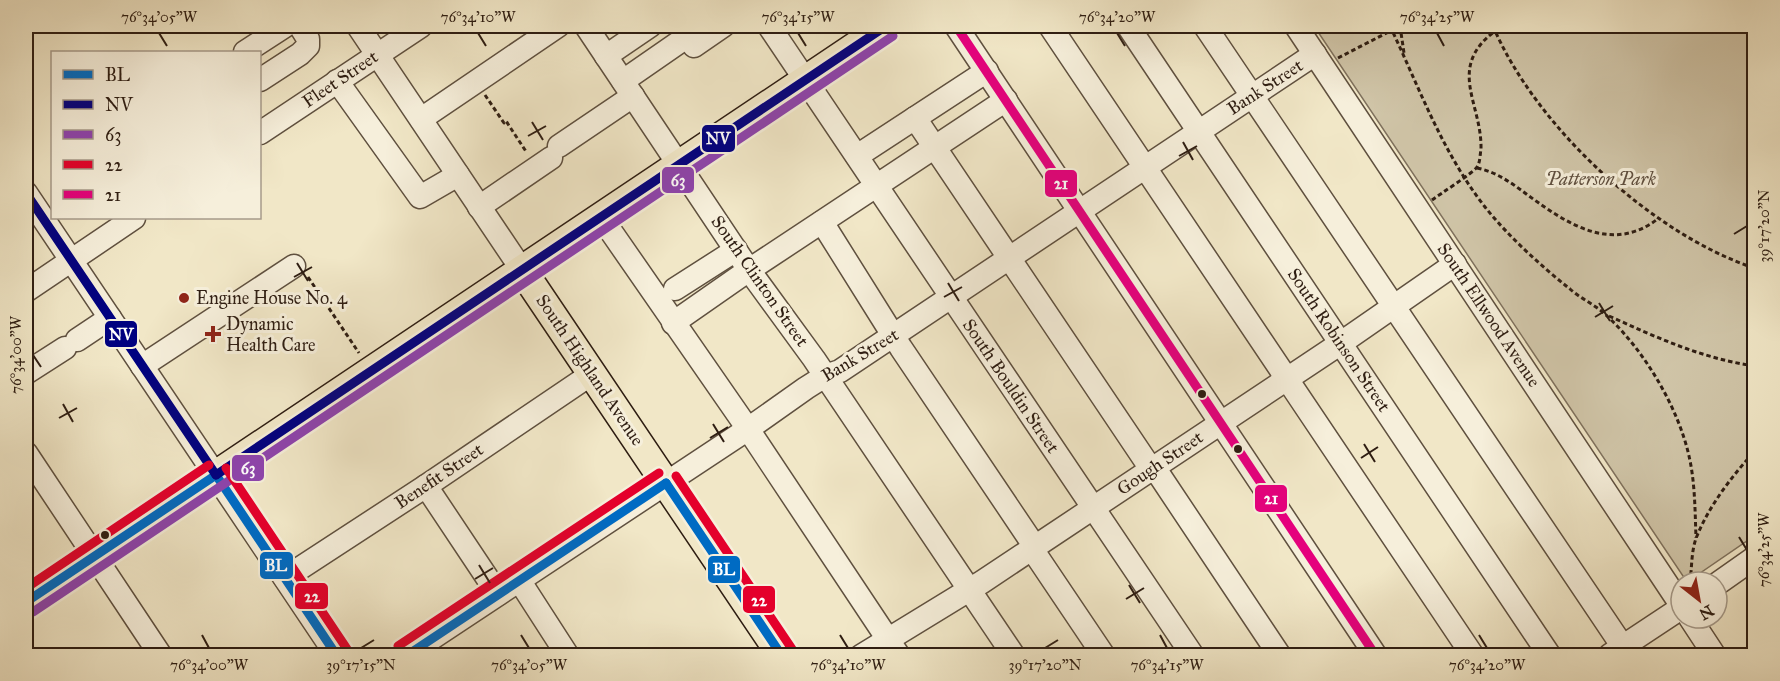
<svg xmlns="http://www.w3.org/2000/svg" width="1780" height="681" viewBox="0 0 1780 681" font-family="'IM FELL Great Primer',serif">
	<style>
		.green { fill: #d0c5a8; stroke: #7f715d; stroke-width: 1.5 }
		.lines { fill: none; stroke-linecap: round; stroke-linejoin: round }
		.minor-casing { stroke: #5f503f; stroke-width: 25 }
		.major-casing { stroke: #2e1d12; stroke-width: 31 }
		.path { stroke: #2e1d12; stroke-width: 3; stroke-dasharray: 4.5 3; stroke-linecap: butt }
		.minor { stroke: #f6efdb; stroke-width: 22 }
		.major { stroke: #f1e7c7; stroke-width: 28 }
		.bus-1-casing { stroke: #f6efdb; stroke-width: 14 }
		.bus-2-casing { stroke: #f6efdb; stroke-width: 14 }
		.bus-3-casing { stroke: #f6efdb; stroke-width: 14 }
		.bus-4-casing { stroke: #f6efdb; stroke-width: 14 }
		.bus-5-casing { stroke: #f6efdb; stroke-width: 14 }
		.bus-1 { stroke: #006bc3; stroke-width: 9 }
		.bus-2 { stroke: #000080; stroke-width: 9 }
		.bus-3 { stroke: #8e44ad; stroke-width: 9 }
		.bus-4 { stroke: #e4002b; stroke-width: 9 }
		.bus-5 { stroke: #e5007d; stroke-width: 9 }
		.ticks { fill: none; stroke: #2e1d12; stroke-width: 2 }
		.poi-dot { fill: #8f2418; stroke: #f6efdb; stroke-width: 2 }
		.bus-dot { fill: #2e1d12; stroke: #f6efdb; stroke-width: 2 }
		.labels { text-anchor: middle; stroke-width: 6; stroke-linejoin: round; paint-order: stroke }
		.street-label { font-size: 18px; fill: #2e1d12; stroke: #f6efdb }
		.park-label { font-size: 18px; font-style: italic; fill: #5f4f3f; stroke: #f6efdb }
		.poi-label { font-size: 18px; fill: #2e1d12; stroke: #f6efdb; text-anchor: start }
		.line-badge { stroke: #f6efdb; stroke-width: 2 }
		.badge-label { font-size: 16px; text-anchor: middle; font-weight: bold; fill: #fff }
		.neatline { fill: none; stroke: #2e1d12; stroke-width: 2 }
		.ticks-label { font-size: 15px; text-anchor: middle; fill: #2e1d12 }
	</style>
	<rect width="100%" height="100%" fill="#f1e7c7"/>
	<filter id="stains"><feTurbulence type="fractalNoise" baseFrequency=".00333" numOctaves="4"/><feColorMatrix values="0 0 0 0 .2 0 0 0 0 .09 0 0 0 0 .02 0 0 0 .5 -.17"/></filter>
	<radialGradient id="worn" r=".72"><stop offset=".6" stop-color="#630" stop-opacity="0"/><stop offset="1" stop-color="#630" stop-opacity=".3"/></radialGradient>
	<polygon class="green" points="1314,26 1754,26 1754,536 1687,582"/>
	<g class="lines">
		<defs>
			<g id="minor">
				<polyline points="358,26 522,270"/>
				<polyline points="586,26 749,270 814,359 1014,656"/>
				<polyline points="769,26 1193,656"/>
				<polyline points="956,26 1376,656"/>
				<polyline points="1050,26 1473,656"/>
				<polyline points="1128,26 1550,656"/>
				<polyline points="1205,26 1623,647"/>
				<polyline points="1296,26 1681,605"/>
				<polyline points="683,29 694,46 723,26"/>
				<polyline points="245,52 285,26"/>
				<polyline points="606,56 650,26"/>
				<polyline points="260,80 300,54 308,46 308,39 300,26"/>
				<polyline points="337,81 420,197 458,175"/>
				<polyline points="623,81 688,36"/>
				<polyline points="915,118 1151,469"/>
				<polyline points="421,119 558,26"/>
				<polyline points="260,133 421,26"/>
				<polyline points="559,146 633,96"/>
				<polyline points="857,156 987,71"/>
				<polyline points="26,193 337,656"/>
				<polyline points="479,207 551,158"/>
				<polyline points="601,217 748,429 899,656"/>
				<polyline points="822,222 901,348 1035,547"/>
				<polyline points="675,289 736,250"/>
				<polyline points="26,291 134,218"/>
				<polyline points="673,323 749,270 1006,100"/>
				<polyline points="77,340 110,318"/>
				<polyline points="142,366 294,266"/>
				<polyline points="26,373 65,348"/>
				<polyline points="26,453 161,656"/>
				<polyline points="1154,467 1280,656"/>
				<polyline points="426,486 498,594"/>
				<polyline points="1032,549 1104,656"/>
				<polyline points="285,578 426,486 593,373"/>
				<polyline points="519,580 568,656"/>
				<polyline points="1717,584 1754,558"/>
				<polyline points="1690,618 1715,656"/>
				<polyline points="1610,655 1681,608"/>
				<polyline points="405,656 748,429 806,388 825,376 840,371 1315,54"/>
				<polyline points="861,656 982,582 1341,343 1455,264"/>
			</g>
			<g id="major">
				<polyline points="522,270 782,656"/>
				<polyline points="26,602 886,26"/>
			</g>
		</defs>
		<use href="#minor" class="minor-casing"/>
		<use href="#major" class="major-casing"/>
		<g class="path">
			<path d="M1390,26C1419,87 1442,152 1485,207C1508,236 1541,266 1570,289C1581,299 1596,305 1607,316C1644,350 1678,407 1689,456C1695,482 1695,510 1696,538"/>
			<polyline points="1400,26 1404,53"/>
			<path d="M1493,26C1535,126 1652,234 1754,268"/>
			<polyline points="1338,58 1400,26"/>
			<polyline points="485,95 504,123 506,121 527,153"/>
			<path d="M1477,168C1497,172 1513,184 1529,196C1569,225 1613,254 1659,218"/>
			<path d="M1432,200C1440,194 1473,173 1477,167C1480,163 1480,155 1481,149C1482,103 1446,68 1495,31"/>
			<polyline points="308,277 359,353"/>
			<path d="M1609,316C1658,338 1701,358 1754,366"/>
			<path d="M1690,582C1692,568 1691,550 1697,536C1709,506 1732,476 1754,452"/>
		</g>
		<use href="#minor" class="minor"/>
		<use href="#major" class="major"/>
		<defs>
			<g id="bus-1">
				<polyline points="216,475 337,656"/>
				<polyline points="666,483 782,656"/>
				<polyline points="26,602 216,475"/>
				<polyline points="406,656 666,483"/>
			</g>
			<g id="bus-2">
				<polyline points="26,193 216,475"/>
				<polyline points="216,475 886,26"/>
			</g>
			<polyline id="bus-3" points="33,612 893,36"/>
			<g id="bus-4">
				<polyline points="226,468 347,649"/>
				<polyline points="676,476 792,649"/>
				<polyline points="26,588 209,465"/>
				<polyline points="398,646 659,473"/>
			</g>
			<polyline id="bus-5" points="956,26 1376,656"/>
		</defs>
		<use href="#bus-1" class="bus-1-casing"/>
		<use href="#bus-2" class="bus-2-casing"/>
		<use href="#bus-3" class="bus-3-casing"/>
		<use href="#bus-4" class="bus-4-casing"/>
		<use href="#bus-5" class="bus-5-casing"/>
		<use href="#bus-1" class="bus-1"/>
		<use href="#bus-2" class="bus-2"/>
		<use href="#bus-3" class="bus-3"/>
		<use href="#bus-4" class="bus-4"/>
		<use href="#bus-5" class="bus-5"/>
	</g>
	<path class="ticks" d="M159,33L167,46M478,33L486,46M798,33L806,46M1117,33L1125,46M1437,33L1444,46M532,122L543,140M528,136L546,126M1183,142L1193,160M1179,156L1197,146M1734,234L1747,226M297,263L308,281M294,277L312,267M948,283L959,301M944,297L962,287M1599,303L1610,321M1595,317L1613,306M33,355L41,367M63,404L73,422M59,418L77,408M713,424L724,442M710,438L728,427M1364,444L1375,462M1361,458L1378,447M1739,537L1747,550M479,565L490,583M475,579L493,568M1129,585L1140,603M1126,599L1144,588M202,635L209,648M521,635L529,648M840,635L848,648M1160,635L1167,648M1479,635L1487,648M361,648L374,640M1045,648L1058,640"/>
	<g class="poi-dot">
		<circle cx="184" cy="298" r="6"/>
		<path d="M210 325h6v6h6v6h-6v6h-6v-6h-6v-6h6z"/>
	</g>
	<g class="bus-dot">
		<circle cx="1202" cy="394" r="5"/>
		<circle cx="1238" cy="449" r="5"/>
		<circle cx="105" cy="535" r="5"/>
	</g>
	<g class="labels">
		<g class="street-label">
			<text transform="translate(340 79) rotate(-34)" y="6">Fleet Street</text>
			<text transform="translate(1265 87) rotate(-33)" y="6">Bank Street</text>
			<text transform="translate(760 281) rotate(55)" y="6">South Clinton Street</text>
			<text transform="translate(1489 315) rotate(56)" y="6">South Ellwood Avenue</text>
			<text transform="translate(1339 340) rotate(56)" y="6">South Robinson Street</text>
			<text transform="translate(860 355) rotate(-31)" y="6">Bank Street</text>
			<text transform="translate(590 370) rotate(56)" y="6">South Highland Avenue</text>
			<text transform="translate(1011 386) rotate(56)" y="6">South Bouldin Street</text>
			<text transform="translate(1160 463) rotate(-34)" y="6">Gough Street</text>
			<text transform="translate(439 476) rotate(-34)" y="6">Benefit Street</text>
		</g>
		<g class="park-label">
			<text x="1601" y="185">Patterson Park</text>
		</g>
		<g class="poi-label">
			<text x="196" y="304">Engine House No. 4</text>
			<text x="226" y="330">Dynamic<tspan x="226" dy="21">Health Care</tspan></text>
		</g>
	</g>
	<g class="line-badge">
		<rect x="701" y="124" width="35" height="29" rx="6" fill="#000080"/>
		<rect x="661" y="166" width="34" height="28" rx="6" fill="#8e44ad"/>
		<rect x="1044" y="169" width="34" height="29" rx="6" fill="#e5007d"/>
		<rect x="104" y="320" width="34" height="28" rx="6" fill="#000080"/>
		<rect x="231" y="454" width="34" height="28" rx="6" fill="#8e44ad"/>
		<rect x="1254" y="484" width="34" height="29" rx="6" fill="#e5007d"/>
		<rect x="259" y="551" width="35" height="29" rx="6" fill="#006bc3"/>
		<rect x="707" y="555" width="34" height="29" rx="6" fill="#006bc3"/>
		<rect x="294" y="582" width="35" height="28" rx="6" fill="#e4002b"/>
		<rect x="742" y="585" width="34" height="29" rx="6" fill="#e4002b"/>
	</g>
	<g class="badge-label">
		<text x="718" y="144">NV</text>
		<text x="678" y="186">63</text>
		<text x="1061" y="189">21</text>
		<text x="121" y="340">NV</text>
		<text x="248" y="474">63</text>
		<text x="1271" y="504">21</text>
		<text x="276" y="571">BL</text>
		<text x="724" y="575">BL</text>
		<text x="312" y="602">22</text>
		<text x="759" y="606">22</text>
	</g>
	<rect width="1780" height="681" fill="none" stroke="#f1e7c7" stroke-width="66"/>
	<rect x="51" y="51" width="210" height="168" fill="#f6efdb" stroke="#a69b8b" stroke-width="1.5"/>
	<rect x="63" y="70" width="30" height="9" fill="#006bc3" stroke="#a69b8b" stroke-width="1.5"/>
	<text x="105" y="81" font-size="18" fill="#2e1d12">BL</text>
	<rect x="63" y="100" width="30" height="9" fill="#000080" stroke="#a69b8b" stroke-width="1.5"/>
	<text x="105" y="111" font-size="18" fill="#2e1d12">NV</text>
	<rect x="63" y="130" width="30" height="9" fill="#8e44ad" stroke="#a69b8b" stroke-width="1.5"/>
	<text x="105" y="141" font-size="18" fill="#2e1d12">63</text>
	<rect x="63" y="160" width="30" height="9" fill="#e4002b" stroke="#a69b8b" stroke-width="1.5"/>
	<text x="105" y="171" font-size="18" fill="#2e1d12">22</text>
	<rect x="63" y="190" width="30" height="9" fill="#e5007d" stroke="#a69b8b" stroke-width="1.5"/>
	<text x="105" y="201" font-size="18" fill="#2e1d12">21</text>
	<g transform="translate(1699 600) rotate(149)"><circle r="28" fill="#f6efdb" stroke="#a69b8b" stroke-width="1.5"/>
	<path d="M0-4.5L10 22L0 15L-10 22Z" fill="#8f2418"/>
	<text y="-9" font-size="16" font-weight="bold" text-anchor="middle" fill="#2e1d12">N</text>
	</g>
	<rect x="33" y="33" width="1714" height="615" class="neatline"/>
	<g class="ticks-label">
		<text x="159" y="22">76°34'05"W</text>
		<text x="478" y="22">76°34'10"W</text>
		<text x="798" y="22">76°34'15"W</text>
		<text x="1117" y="22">76°34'20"W</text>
		<text x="1437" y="22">76°34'25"W</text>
		<text transform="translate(1764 226) rotate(-90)" y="5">39°17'20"N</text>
		<text transform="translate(16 355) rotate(-90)" y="5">76°34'00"W</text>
		<text transform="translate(1764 550) rotate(-90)" y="5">76°34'25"W</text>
		<text x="209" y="670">76°34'00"W</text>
		<text x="361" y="670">39°17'15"N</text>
		<text x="529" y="670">76°34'05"W</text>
		<text x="848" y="670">76°34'10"W</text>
		<text x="1045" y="670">39°17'20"N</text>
		<text x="1167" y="670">76°34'15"W</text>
		<text x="1487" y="670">76°34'20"W</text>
	</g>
	<rect width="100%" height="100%" filter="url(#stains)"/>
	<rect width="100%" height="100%" fill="url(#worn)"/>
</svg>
